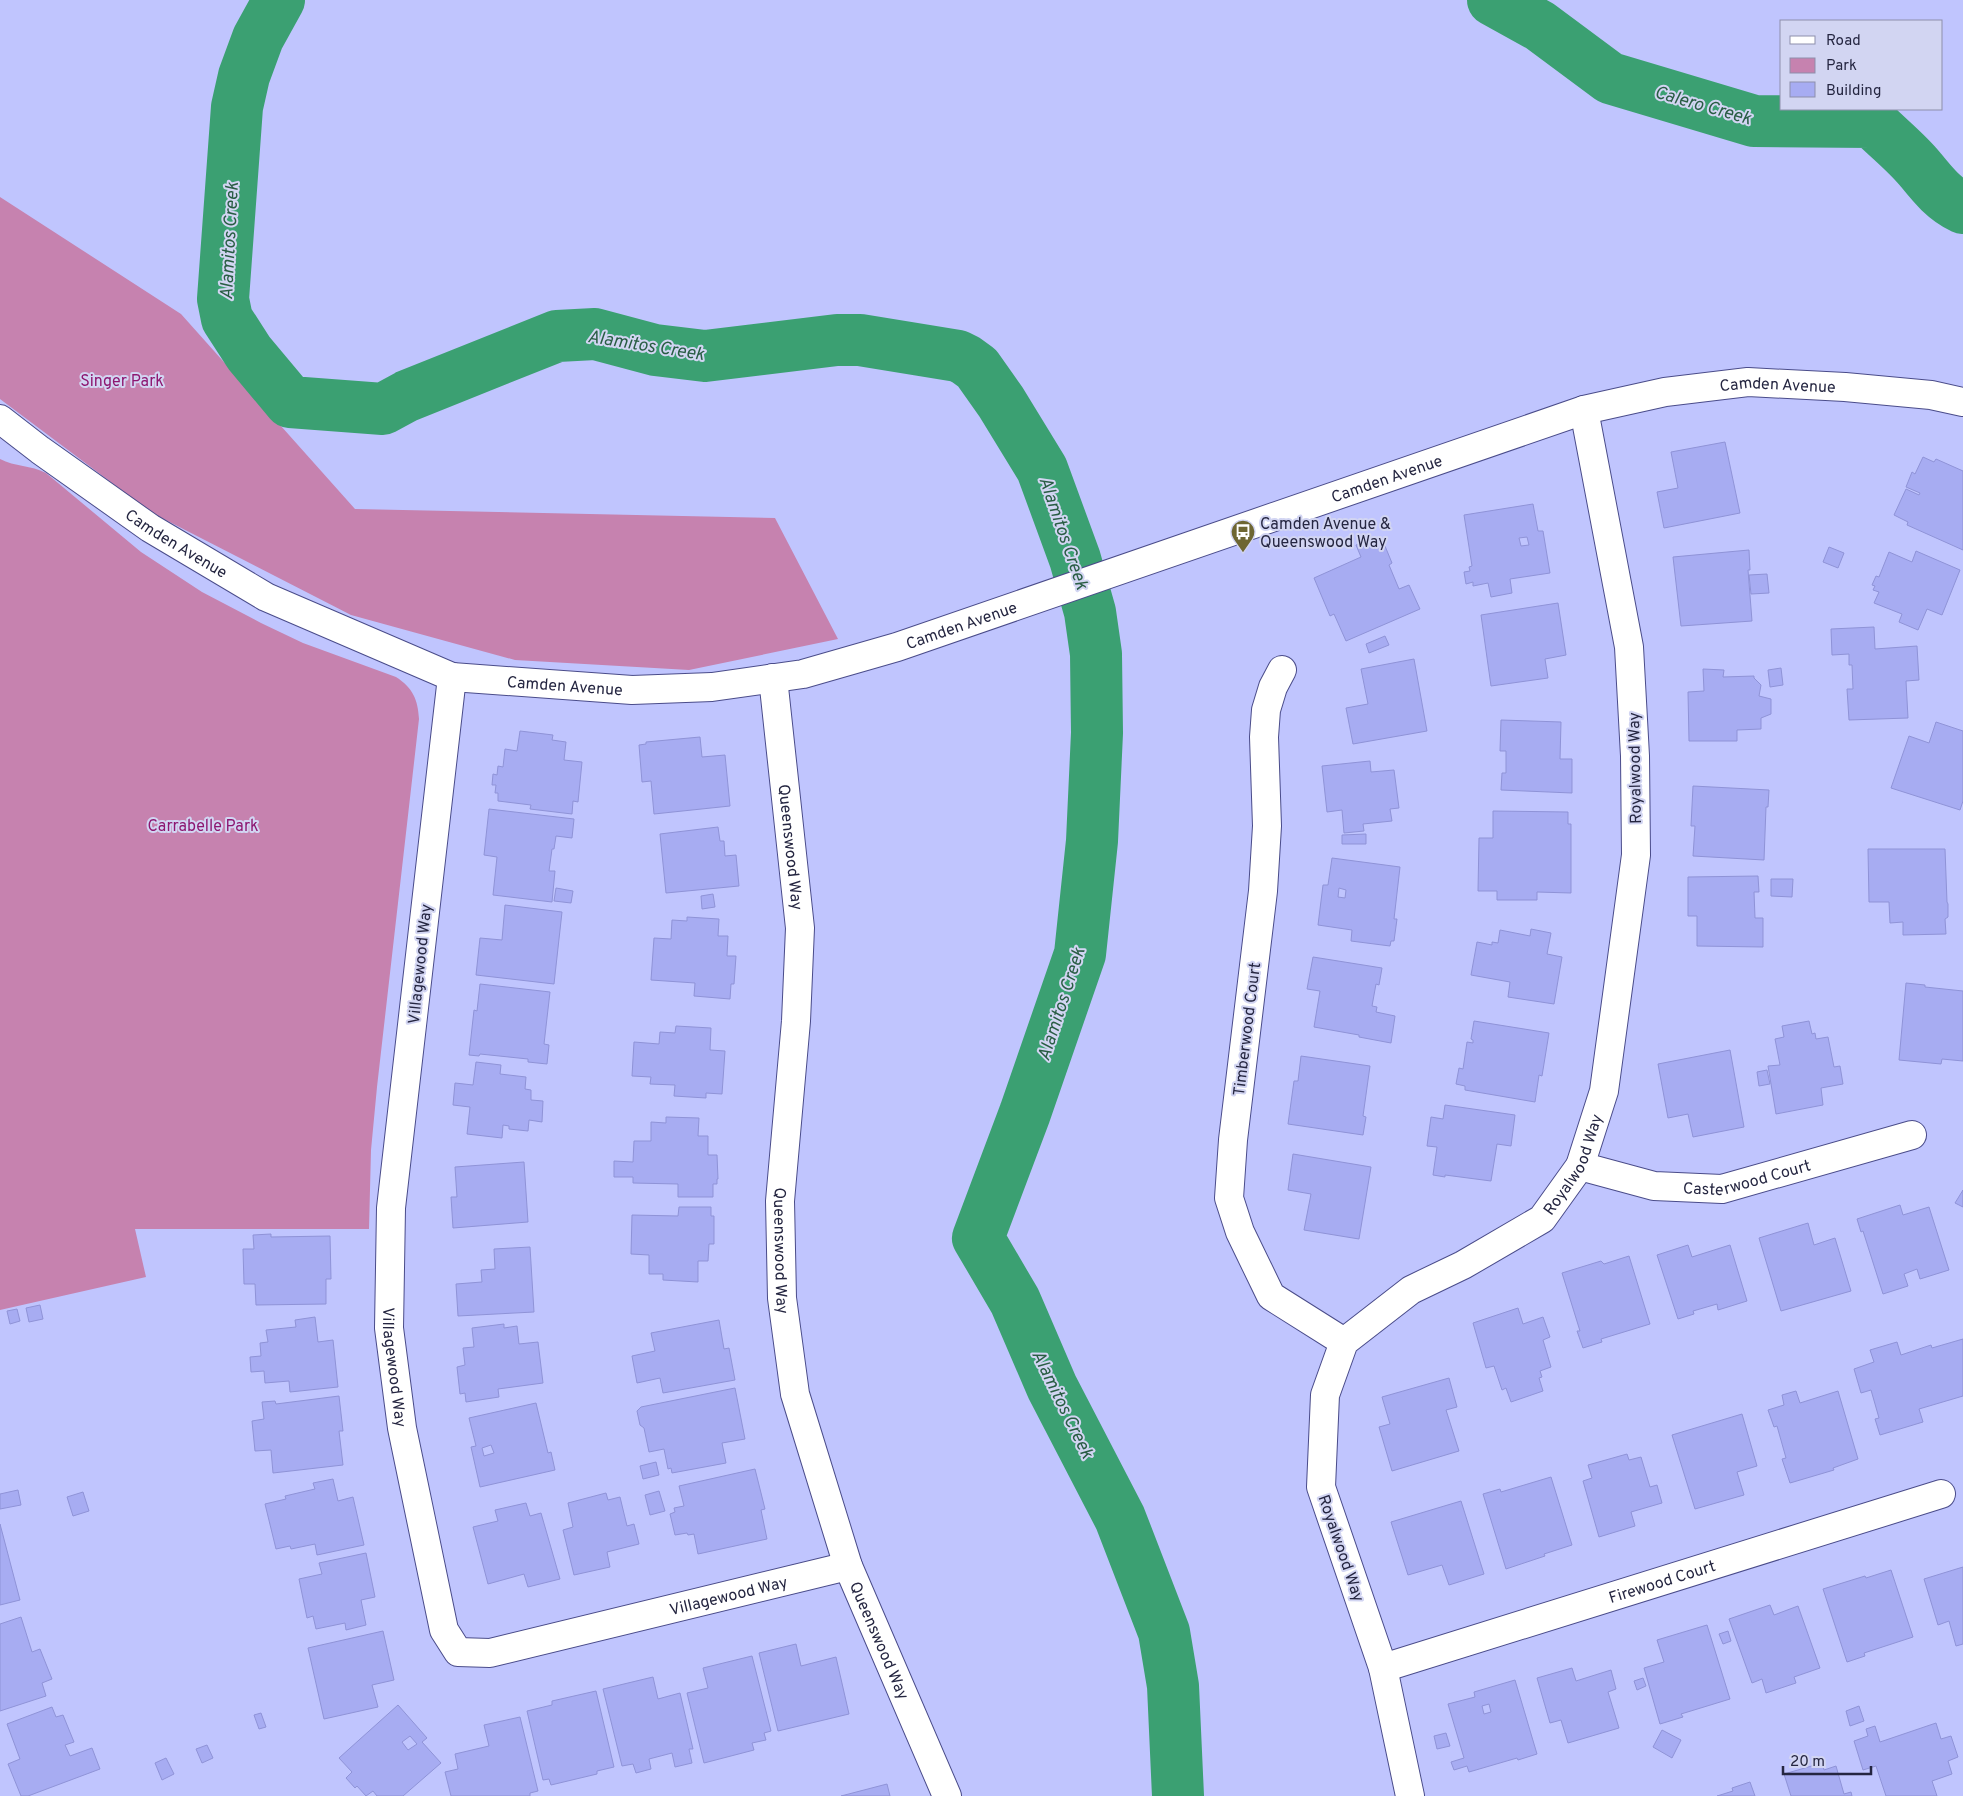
<svg xmlns="http://www.w3.org/2000/svg" width="1963" height="1796" viewBox="0 0 1963 1796" font-family="Overpass,sans-serif">
	<style>
		.green { fill: #c682af }
		.lines { fill: none; stroke-linecap: round; stroke-linejoin: round }
		.river { stroke: #3ba072; stroke-width: 52 }
		.building { fill: #a7acf2; stroke: #8f93d7; fill-rule: evenodd }
		.minor-casing { stroke: #4a4c8a; stroke-width: 30 }
		.minor { stroke: #fff; stroke-width: 28 }
		.labels { text-anchor: middle; stroke-width: 4; stroke-linejoin: round; paint-order: stroke }
		.park-label { font-size: 16px; fill: #8d1670; stroke: #d2d5f2 }
		.street-label { font-size: 16px; fill: #252641; stroke: #d2d5f2 }
		.poi-label { font-size: 16px; fill: #252641; stroke: #d2d5f2; text-anchor: start }
		.water-label { font-size: 18px; font-style: italic; fill: #295d44; stroke: #d2d5f2 }
	</style>
	<rect width="100%" height="100%" fill="#c0c5fe"/>
	<g class="green">
		<polygon points="0,197 181,314 355,509 775,518 838,639 689,670 515,660 351,615 152,513 0,399"/>
		<path d="M0,459C15,467 31,465 46,473L141,552L202,592L261,623L303,643L396,677C413,688 418,700 419,719L377,1087L371,1150L369,1229H135L146,1277L0,1310Z"/>
	</g>
	<g class="lines">
		<g class="river">
			<polyline points="279,0 258,38 244,76 237,107 223,299 227,319 249,353 290,402 383,409 407,396 557,336 595,334 655,350 705,356 837,340 860,340 958,356 966,360 977,368 1001,402 1042,469 1075,559 1090,612 1096,654 1097,733 1092,841 1080,954 1025,1113 978,1238 1015,1301 1052,1387 1120,1518 1164,1632 1173,1686 1178,1796"/>
			<path d="M1493,0L1540,26L1610,78L1754,121L1872,122C1888,138 1906,152 1920,169C1933,185 1944,199 1963,208"/>
		</g>
	</g>
	<g class="building">
		<polygon points="1725,442 1740,513 1664,528 1657,492 1678,488 1671,452"/>
		<polygon points="1923,457 1934,462 1936,459 1963,471 1963,550 1907,525 1908,522 1894,515 1906,489 1919,495 1920,493 1906,487 1912,472 1915,474"/>
		<path d="M1533,504L1538,531H1543L1550,573L1510,579L1512,593L1491,597L1488,583L1473,586V582L1466,584L1464,572L1470,571L1469,567L1472,566L1464,515ZM1527,537L1529,545L1521,546L1519,538Z"/>
		<polygon points="1373,538 1378,549 1385,546 1392,563 1389,565 1399,589 1409,585 1420,609 1346,641 1334,614 1330,616 1314,578 1361,557 1356,545"/>
		<polygon points="1829,547 1844,553 1838,568 1823,562"/>
		<polygon points="1749,550 1750,570 1748,570 1752,621 1681,626 1673,557"/>
		<polygon points="1916,551 1960,570 1942,615 1927,609 1918,630 1899,622 1902,614 1874,603 1879,592 1873,590 1875,586 1872,585 1876,576 1879,577 1889,552 1912,562"/>
		<polygon points="1767,574 1769,593 1751,594 1749,575"/>
		<polygon points="1558,603 1566,655 1545,659 1548,678 1491,686 1481,615"/>
		<polygon points="1874,627 1875,649 1917,646 1919,680 1906,681 1908,718 1849,720 1847,689 1853,689 1852,665 1849,665 1849,654 1832,655 1831,629"/>
		<polygon points="1385,636 1389,645 1369,653 1366,644"/>
		<polygon points="1414,659 1427,731 1353,744 1346,708 1368,704 1361,669"/>
		<polygon points="1781,668 1783,685 1770,687 1768,670"/>
		<polygon points="1703,669 1724,670 1723,677 1754,676 1754,678 1761,685 1759,696 1771,699 1771,714 1761,718 1761,729 1737,730 1737,741 1689,741 1688,692 1704,691"/>
		<polygon points="1501,720 1561,722 1560,759 1572,759 1572,793 1501,790 1502,773 1506,773 1506,751 1500,751"/>
		<polygon points="1936,722 1963,731 1963,801 1960,810 1891,788 1909,736 1929,743"/>
		<polygon points="520,731 553,735 552,740 566,742 564,760 582,762 578,802 573,801 572,814 530,809 531,805 498,801 498,793 495,793 496,785 492,785 493,774 497,775 498,766 503,767 505,749 517,751"/>
		<polygon points="700,737 702,757 725,755 730,806 654,814 651,781 642,782 639,745 646,744 646,742"/>
		<polygon points="1370,761 1371,772 1394,770 1399,808 1390,809 1392,821 1363,824 1364,831 1344,833 1342,810 1327,812 1322,766"/>
		<polygon points="1693,786 1769,790 1768,807 1766,807 1764,860 1693,856 1695,826 1691,826"/>
		<polygon points="489,809 574,819 572,838 556,836 554,849 552,849 549,871 555,871 552,902 493,895 497,857 484,855"/>
		<polygon points="1493,811 1568,812 1568,824 1571,824 1571,893 1537,892 1537,900 1497,900 1497,891 1478,891 1479,838 1493,838"/>
		<polygon points="718,827 720,841 724,841 725,856 736,855 739,886 666,893 660,834"/>
		<polygon points="1366,834 1366,844 1342,844 1342,835"/>
		<polygon points="1868,849 1945,849 1947,902 1948,904 1948,917 1945,919 1946,934 1903,935 1903,922 1890,923 1889,902 1869,902"/>
		<path d="M1332,858L1400,867L1394,919H1397L1394,941H1391L1390,946L1351,941L1352,930L1318,925L1323,885H1328ZM1339,888L1346,890L1345,898L1338,897Z"/>
		<polygon points="1758,876 1759,892 1754,892 1755,918 1763,918 1763,947 1697,946 1697,916 1688,916 1688,877"/>
		<polygon points="1771,879 1793,879 1792,897 1771,896"/>
		<polygon points="556,888 573,891 571,903 554,901"/>
		<polygon points="713,894 715,907 702,909 701,896"/>
		<polygon points="505,905 562,912 554,984 476,975 480,938 502,940"/>
		<polygon points="687,917 719,919 718,936 728,936 727,956 736,956 734,984 731,984 730,999 694,996 695,983 651,980 654,938 671,939 672,920 687,921"/>
		<polygon points="1531,929 1551,933 1547,954 1562,957 1554,1004 1508,997 1510,982 1471,975 1477,942 1492,945 1492,942 1498,943 1500,930 1530,936"/>
		<polygon points="1313,957 1382,968 1379,985 1376,984 1372,1006 1377,1007 1376,1012 1395,1016 1391,1043 1359,1037 1359,1035 1314,1027 1320,991 1307,989"/>
		<polygon points="1906,983 1925,985 1925,987 1963,991 1963,1061 1942,1059 1941,1064 1899,1060"/>
		<polygon points="480,984 550,992 544,1044 549,1045 547,1064 528,1062 528,1059 480,1054 479,1056 469,1055 474,1010 477,1011"/>
		<polygon points="1474,1021 1549,1033 1542,1076 1539,1075 1535,1102 1465,1090 1465,1086 1456,1084 1459,1068 1463,1069 1467,1042 1473,1043 1473,1040 1471,1039"/>
		<polygon points="1809,1021 1812,1034 1815,1033 1816,1039 1828,1037 1834,1067 1840,1066 1843,1084 1821,1088 1823,1105 1776,1114 1768,1066 1780,1065 1775,1039 1784,1037 1782,1026"/>
		<polygon points="676,1026 711,1028 710,1050 725,1051 722,1094 706,1093 706,1098 674,1096 675,1085 650,1084 651,1077 632,1076 634,1042 659,1044 660,1032 675,1033"/>
		<polygon points="1730,1050 1744,1127 1693,1137 1688,1114 1668,1118 1658,1064"/>
		<polygon points="1301,1056 1370,1066 1363,1116 1366,1117 1363,1135 1288,1124 1294,1081 1298,1081"/>
		<polygon points="476,1062 501,1065 500,1074 526,1077 525,1089 531,1090 531,1100 543,1101 542,1122 529,1120 528,1131 509,1129 509,1126 503,1125 502,1138 467,1134 470,1107 453,1105 455,1083 473,1085"/>
		<polygon points="1767,1070 1770,1084 1759,1086 1757,1072"/>
		<polygon points="1445,1105 1515,1115 1511,1146 1497,1144 1491,1181 1445,1175 1445,1177 1433,1175 1437,1147 1427,1146 1431,1117 1443,1119"/>
		<polygon points="666,1117 699,1118 698,1136 708,1136 708,1155 717,1155 718,1179 717,1179 717,1184 713,1184 713,1197 678,1197 678,1184 633,1183 633,1177 614,1177 614,1161 633,1162 634,1141 651,1141 651,1122 666,1123"/>
		<polygon points="1293,1154 1371,1167 1359,1239 1304,1230 1311,1194 1288,1190"/>
		<polygon points="524,1162 528,1222 453,1228 451,1197 457,1197 455,1167"/>
		<polygon points="1963,1190 1963,1207 1955,1203"/>
		<polygon points="1900,1205 1903,1215 1929,1207 1949,1270 1920,1279 1917,1269 1904,1274 1908,1286 1883,1294 1863,1231 1861,1232 1857,1219"/>
		<polygon points="679,1207 711,1207 711,1216 714,1216 714,1244 709,1244 708,1261 698,1261 698,1282 663,1280 663,1274 649,1274 649,1255 631,1254 632,1215 678,1216"/>
		<polygon points="1808,1223 1814,1245 1835,1238 1851,1291 1781,1311 1759,1238"/>
		<polygon points="271,1234 271,1237 330,1236 331,1279 326,1279 326,1304 256,1305 255,1284 244,1284 243,1249 254,1249 253,1235"/>
		<polygon points="1688,1245 1692,1257 1730,1245 1747,1301 1718,1310 1717,1304 1693,1311 1694,1314 1678,1319 1657,1255"/>
		<polygon points="530,1247 534,1312 458,1316 456,1284 482,1282 481,1270 495,1269 494,1249"/>
		<polygon points="1629,1256 1650,1324 1601,1339 1602,1342 1583,1348 1577,1331 1580,1331 1562,1273 1601,1261 1604,1264"/>
		<polygon points="40,1305 43,1319 29,1322 26,1308"/>
		<polygon points="1518,1308 1523,1324 1543,1317 1550,1337 1543,1340 1551,1367 1540,1371 1542,1377 1539,1378 1543,1391 1511,1402 1506,1388 1502,1390 1494,1366 1486,1368 1473,1323"/>
		<polygon points="17,1309 20,1321 10,1324 7,1311"/>
		<polygon points="315,1317 318,1342 333,1340 338,1387 290,1392 289,1381 265,1383 264,1371 251,1372 250,1357 261,1356 260,1343 268,1342 266,1330 296,1327 295,1320"/>
		<polygon points="719,1320 724,1349 729,1348 735,1380 663,1393 660,1378 637,1383 632,1356 655,1351 651,1333"/>
		<polygon points="504,1324 504,1328 517,1326 519,1344 538,1342 543,1383 498,1389 499,1397 466,1402 465,1393 460,1394 457,1367 465,1365 463,1348 474,1347 472,1328"/>
		<polygon points="1963,1339 1963,1396 1919,1409 1923,1422 1880,1435 1875,1419 1879,1418 1871,1390 1861,1393 1854,1369 1874,1362 1870,1350 1897,1342 1901,1355 1931,1345 1932,1348"/>
		<polygon points="1449,1378 1457,1407 1446,1410 1459,1451 1392,1471 1379,1427 1390,1424 1382,1397"/>
		<polygon points="735,1388 745,1439 722,1443 726,1463 672,1473 671,1468 668,1469 664,1449 649,1452 644,1428 640,1425 637,1411 641,1407"/>
		<polygon points="1796,1391 1800,1403 1838,1391 1858,1459 1833,1468 1834,1470 1790,1483 1782,1459 1786,1458 1777,1426 1774,1427 1768,1410 1784,1405 1782,1395"/>
		<polygon points="339,1396 343,1431 339,1431 343,1465 273,1473 271,1450 255,1451 252,1421 264,1419 262,1402 275,1401 276,1404"/>
		<path d="M536,1403L548,1453L551,1452L555,1470L480,1487L471,1447L476,1446L469,1418ZM491,1445L494,1453L484,1456L482,1448Z"/>
		<polygon points="1742,1414 1757,1466 1737,1472 1744,1495 1695,1509 1672,1435"/>
		<polygon points="1627,1454 1629,1460 1641,1457 1650,1487 1657,1485 1662,1503 1631,1512 1635,1526 1599,1537 1583,1481 1592,1478 1588,1465"/>
		<polygon points="656,1462 659,1475 643,1479 640,1466"/>
		<polygon points="755,1469 765,1509 761,1510 767,1539 698,1554 694,1534 688,1535 687,1533 675,1535 670,1514 675,1512 674,1508 684,1506 679,1486"/>
		<polygon points="1551,1477 1572,1545 1544,1554 1545,1556 1506,1569 1483,1494 1500,1489 1501,1492"/>
		<polygon points="333,1479 338,1501 353,1497 364,1545 317,1555 315,1544 291,1549 290,1546 276,1549 265,1504 286,1499 285,1496 315,1489 313,1483"/>
		<polygon points="18,1490 21,1505 0,1509 0,1494"/>
		<polygon points="659,1491 665,1511 650,1515 645,1495"/>
		<polygon points="83,1492 89,1511 73,1516 67,1497"/>
		<polygon points="606,1493 608,1500 620,1497 627,1526 634,1524 639,1544 607,1552 610,1567 574,1575 563,1530 573,1527 568,1503"/>
		<polygon points="1461,1501 1484,1574 1449,1585 1442,1565 1408,1575 1391,1522"/>
		<polygon points="526,1503 530,1516 541,1513 560,1579 528,1587 524,1574 488,1584 473,1527 498,1521 495,1510"/>
		<polygon points="0,1524 20,1600 0,1605"/>
		<polygon points="366,1553 375,1597 361,1600 366,1625 346,1630 345,1623 316,1629 313,1616 307,1618 299,1579 322,1574 319,1563"/>
		<polygon points="1963,1567 1963,1644 1956,1646 1949,1621 1938,1625 1924,1579"/>
		<polygon points="1891,1570 1913,1637 1864,1653 1865,1656 1847,1662 1823,1589 1865,1576 1866,1578"/>
		<polygon points="1770,1605 1774,1615 1798,1606 1820,1668 1794,1677 1796,1683 1766,1693 1762,1679 1752,1683 1729,1619"/>
		<polygon points="21,1617 32,1652 40,1649 52,1679 42,1683 46,1696 0,1711 0,1624"/>
		<polygon points="1707,1625 1730,1699 1681,1714 1683,1717 1660,1724 1644,1668 1664,1662 1657,1640"/>
		<polygon points="383,1631 394,1680 372,1685 378,1707 324,1719 308,1648"/>
		<polygon points="1728,1631 1731,1641 1723,1644 1719,1634"/>
		<polygon points="796,1644 801,1666 836,1657 849,1714 778,1731 759,1653"/>
		<polygon points="752,1656 771,1731 764,1733 766,1740 752,1743 754,1750 704,1763 687,1693 708,1688 703,1668"/>
		<polygon points="1572,1668 1576,1681 1611,1670 1616,1689 1608,1692 1619,1728 1568,1743 1561,1720 1550,1723 1537,1678"/>
		<polygon points="653,1677 658,1699 680,1693 693,1749 689,1749 692,1763 675,1767 672,1753 649,1759 651,1769 636,1773 633,1764 622,1766 603,1689"/>
		<polygon points="1643,1678 1646,1686 1637,1690 1634,1681"/>
		<path d="M1515,1680L1537,1754L1518,1760L1517,1758L1469,1772L1467,1766L1454,1770L1451,1762L1464,1758L1448,1704L1475,1697L1474,1692ZM1489,1704L1491,1712L1484,1714L1482,1706Z"/>
		<polygon points="596,1691 614,1767 597,1771 597,1774 551,1785 549,1779 543,1780 527,1711 552,1705 552,1701"/>
		<path d="M398,1705L427,1738L422,1742L441,1763L403,1796H377L373,1791L366,1796L357,1786L355,1788L346,1778L352,1772L339,1758ZM410,1736L417,1744L408,1750L402,1742Z"/>
		<polygon points="1859,1706 1864,1721 1850,1726 1846,1711"/>
		<polygon points="52,1707 56,1717 63,1715 74,1742 65,1745 70,1756 92,1748 100,1769 28,1796 21,1796 8,1764 20,1759 7,1724"/>
		<polygon points="261,1713 266,1727 259,1729 254,1715"/>
		<polygon points="520,1717 538,1791 530,1793 530,1796 451,1796 445,1772 458,1769 455,1754 489,1746 484,1725"/>
		<polygon points="1936,1723 1941,1739 1951,1736 1958,1757 1948,1761 1952,1774 1932,1781 1937,1796 1886,1796 1876,1766 1863,1770 1854,1741 1868,1736 1866,1729 1875,1726 1880,1742"/>
		<polygon points="1662,1730 1681,1740 1672,1758 1653,1747"/>
		<polygon points="1446,1733 1450,1746 1437,1749 1434,1736"/>
		<polygon points="207,1745 213,1758 202,1763 196,1749"/>
		<polygon points="166,1758 174,1774 162,1780 155,1763"/>
		<polygon points="1822,1763 1824,1770 1836,1766 1844,1794 1851,1792 1852,1796 1791,1796 1784,1774"/>
		<polygon points="1750,1782 1755,1796 1717,1796 1733,1791 1732,1788"/>
		<polygon points="887,1784 890,1796 841,1796"/>
	</g>
	<g class="lines">
		<defs>
			<g id="minor">
				<path id="s1" d="M0,419L40,450L150,528L266,597L452,677L632,690L712,687L803,674L897,647L1584,410L1665,392L1748,382L1845,387L1931,395L1963,402"/>
				<polyline points="1282,670 1273,687 1266,710 1264,737 1267,826 1263,891 1233,1140 1229,1198 1240,1232 1271,1296 1344,1342"/>
				<path id="s2" d="M452,677L391,1208L389,1328L402,1428L444,1630L458,1652L490,1653L848,1566"/>
				<path id="s3" d="M773,678L800,928L796,1021L780,1201L782,1298L795,1394L848,1566L947,1796"/>
				<path id="s4" d="M1580,1166L1654,1186L1722,1189L1912,1135"/>
				<path id="s5" d="M1383,1668L1941,1494"/>
				<path id="s6" d="M1410,1796L1383,1668L1321,1487L1325,1395L1344,1342L1411,1290L1463,1265L1542,1219L1580,1166L1604,1091L1636,855L1635,756L1629,647L1584,410"/>
			</g>
		</defs>
		<use href="#minor" class="minor-casing"/>
		<use href="#minor" class="minor"/>
	</g>
	<defs>
		<symbol id="bus-pin" viewBox="-11 -11 22 30"><path d="M0 17L-7.5 6A9.5 9.5 0 1 1 7.5 6Z" fill="#6e6632" stroke="#d2d5f2"/><path d="M-5-6H5V4H4V6H2V4H-2V6H-4V4H-5ZM-3.5-4V0h7V-4ZM-3.5 1.2v1.5H-2V1.2ZM2 1.2v1.5H3.5V1.2Z" fill="#fff"/></symbol>
	</defs>
	<g fill-rule="evenodd">
		<use href="#bus-pin" x="1229" y="518" width="28" height="38"/>
	</g>
	<g class="labels">
		<g class="park-label">
			<text x="122" y="386">Singer Park</text>
			<text x="203" y="831">Carrabelle Park</text>
		</g>
		<g class="street-label">
			<text dy="6" stroke="none"><textPath href="#s1" startOffset="1896">Camden Avenue</textPath></text>
			<text dy="6" stroke="none"><textPath href="#s1" startOffset="1491">Camden Avenue</textPath></text>
			<text dy="6" stroke="none"><textPath href="#s1" startOffset="216">Camden Avenue</textPath></text>
			<text dy="6" stroke="none"><textPath href="#s1" startOffset="1041">Camden Avenue</textPath></text>
			<text dy="6" stroke="none"><textPath href="#s1" startOffset="636">Camden Avenue</textPath></text>
			<text transform="translate(1634 768) rotate(-91)" y="6">Royalwood Way</text>
			<text dy="6" stroke="none"><textPath href="#s3" startOffset="170">Queenswood Way</textPath></text>
			<text transform="translate(419 964) rotate(-84)" y="6">Villagewood Way</text>
			<text transform="translate(1246 1029) rotate(-83)" y="6">Timberwood Court</text>
			<text dy="6" stroke="none"><textPath href="#s6" startOffset="768">Royalwood Way</textPath></text>
			<text dy="6" stroke="none"><textPath href="#s4" startOffset="171">Casterwood Court</textPath></text>
			<text dy="6" stroke="none"><textPath href="#s3" startOffset="575">Queenswood Way</textPath></text>
			<text dy="6" stroke="none"><textPath href="#s2" startOffset="694">Villagewood Way</textPath></text>
			<text transform="translate(1342 1548) rotate(71)" y="6">Royalwood Way</text>
			<text dy="6" stroke="none"><textPath href="#s5" startOffset="292">Firewood Court</textPath></text>
			<text dy="6" stroke="none"><textPath href="#s2" startOffset="1265">Villagewood Way</textPath></text>
			<text dy="6" stroke="none"><textPath href="#s3" startOffset="980">Queenswood Way</textPath></text>
		</g>
		<g class="poi-label">
			<text x="1260" y="529">Camden Avenue &amp;<tspan x="1260" dy="18">Queenswood Way</tspan></text>
		</g>
		<g class="water-label">
			<text transform="translate(1703 105) rotate(16)" y="6">Calero Creek</text>
			<text transform="translate(229 241) rotate(-87)" y="6">Alamitos Creek</text>
			<text transform="translate(646 345) rotate(9)" y="6">Alamitos Creek</text>
			<text transform="translate(1064 533) rotate(71)" y="6">Alamitos Creek</text>
			<text transform="translate(1061 1004) rotate(-72)" y="6">Alamitos Creek</text>
			<text transform="translate(1063 1404) rotate(64)" y="6">Alamitos Creek</text>
		</g>
	</g>
	<rect x="1780" y="20" width="162" height="90" fill="#d2d5f2" stroke="#8d8fab"/>
	<rect x="1790" y="36" width="25" height="8" fill="#ffffff" stroke="#8d8fab"/>
	<text x="1826" y="45" font-size="15" fill="#252641">Road</text>
	<rect x="1790" y="58" width="25" height="15" fill="#c682af" stroke="#8d8fab"/>
	<text x="1826" y="70" font-size="15" fill="#252641">Park</text>
	<rect x="1790" y="82" width="25" height="15" fill="#a7acf2" stroke="#8d8fab"/>
	<text x="1826" y="95" font-size="15" fill="#252641">Building</text>
	<path d="M1783 1766v8h88v-8" fill="none" stroke="#252641" stroke-width="2.5"/>
	<text x="1790" y="1766" font-size="15" fill="#252641" stroke="#d2d5f2" stroke-width="4" paint-order="stroke">20 m</text>
</svg>
